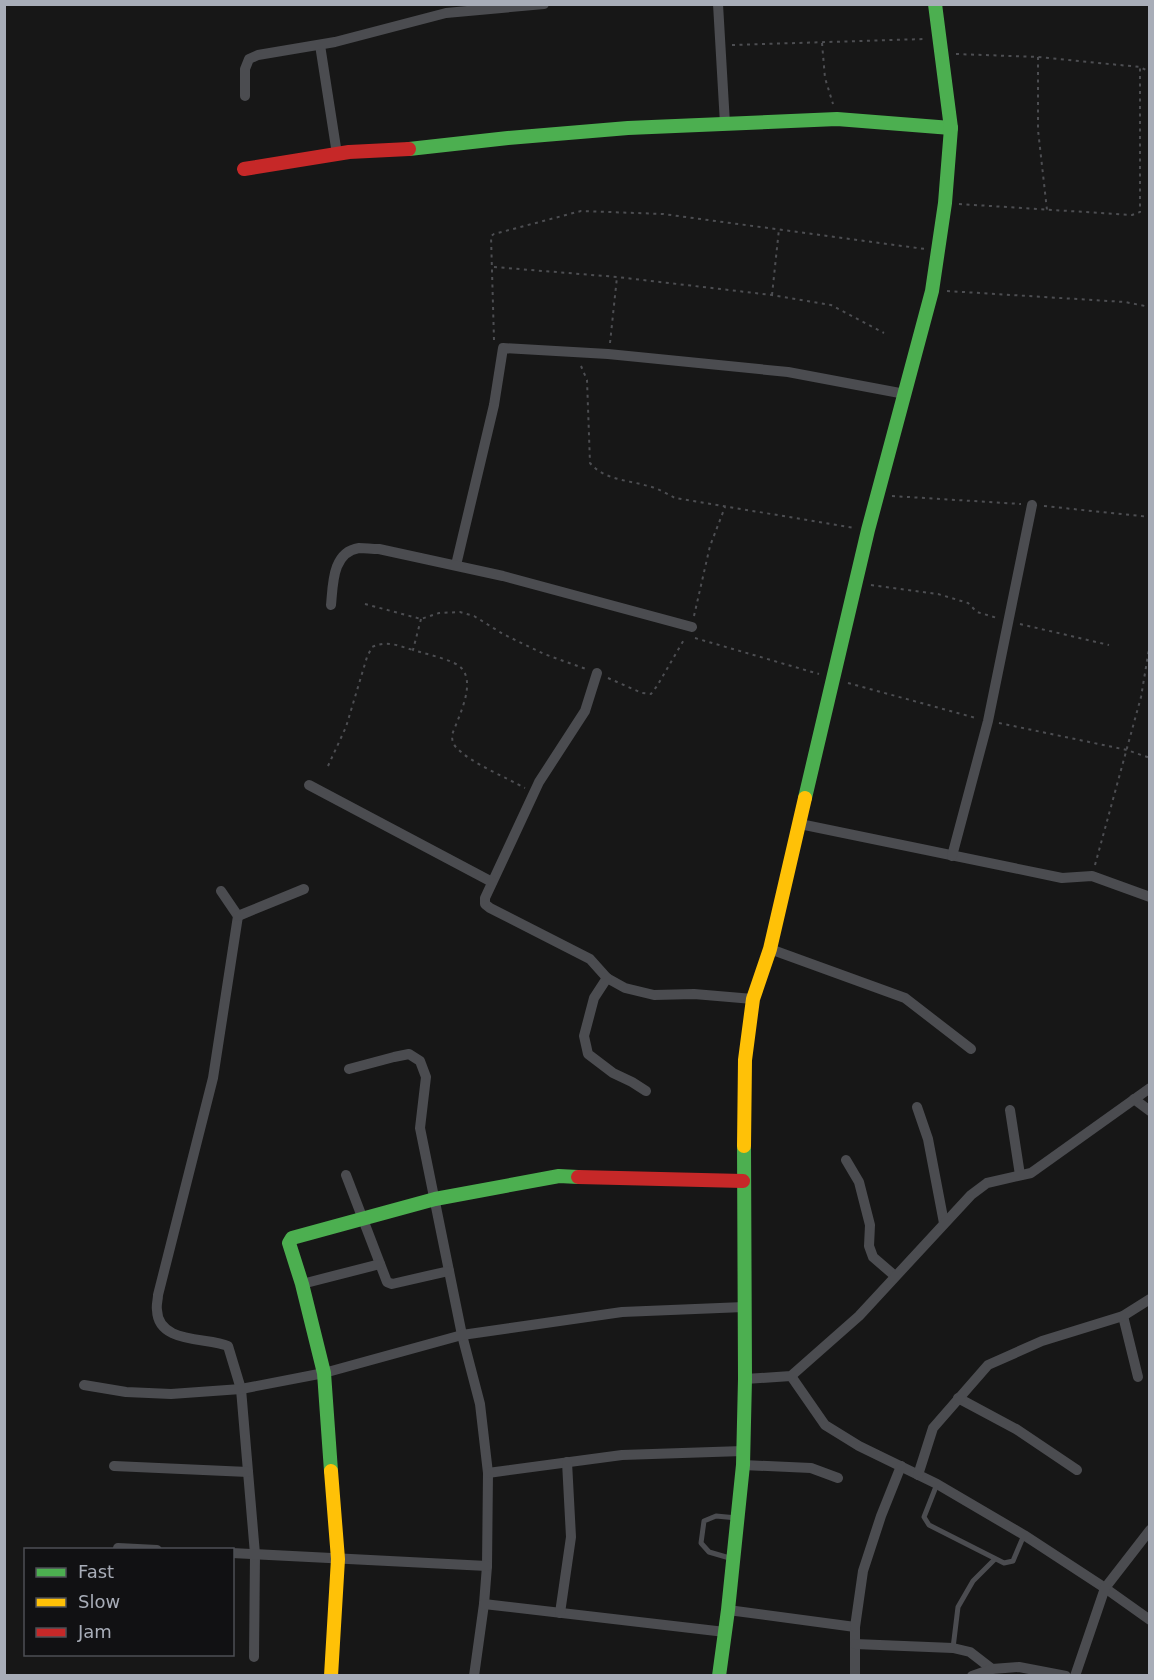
<svg xmlns="http://www.w3.org/2000/svg" width="1154" height="1680" viewBox="0 0 1154 1680" font-family="'DejaVu Sans',sans-serif">
	<style>
		.lines { fill: none; stroke-linecap: round; stroke-linejoin: round }
		.path { stroke: #4d4e52; stroke-width: 2; stroke-dasharray: 3 4.5; stroke-linecap: butt }
		.lane { stroke: #4b4c50; stroke-width: 5 }
		.street { stroke: #4b4c50; stroke-width: 10 }
		.fast { stroke: #4caf50; stroke-width: 14 }
		.slow { stroke: #ffc107; stroke-width: 14 }
		.jam { stroke: #c62828; stroke-width: 14 }
	</style>
	<rect width="100%" height="100%" fill="#171717"/>
	<g class="lines">
		<g class="path">
			<polyline points="822,43 825,78 833,104"/>
			<polyline points="732,45 924,39"/>
			<polyline points="956,54 1038,57 1140,67 1150,72"/>
			<polyline points="1038,57 1038,130 1047,210"/>
			<polyline points="959,204 1132,215 1140,212 1140,67"/>
			<polyline points="494,267 617,277 772,295 831,305 884,333"/>
			<polyline points="947,291 1125,302 1150,307"/>
			<polyline points="772,295 779,229"/>
			<polyline points="494,340 491,236 494,234 581,211 663,214 925,249"/>
			<polyline points="610,343 617,277"/>
			<path d="M581,366L587,380L590,463C604,480 628,480 648,486C658,488 667,494 675,498L855,528"/>
			<polyline points="892,496 1021,504"/>
			<polyline points="1044,506 1150,517"/>
			<polyline points="871,585 938,594 968,603 977,612 997,618"/>
			<polyline points="365,604 421,619 439,613 460,612 474,616 503,634 544,654 586,669"/>
			<polyline points="694,616 710,546 725,507"/>
			<path d="M421,619L413,650C426,654 441,657 454,663C481,675 459,715 452,735C452,740 453,745 457,748C469,762 507,778 525,788"/>
			<polyline points="1020,624 1109,645"/>
			<polyline points="695,638 819,674"/>
			<polyline points="608,678 642,693 651,694 657,686 685,638"/>
			<polyline points="848,683 976,718"/>
			<polyline points="999,723 1127,750 1150,758"/>
			<path d="M328,766L346,727L367,657L372,647C387,640 399,646 413,650"/>
			<polyline points="1095,865 1141,697 1150,643"/>
		</g>
		<g class="lane">
			<polyline points="937,1484 924,1517 929,1525 1004,1563 1013,1561 1024,1535"/>
			<polyline points="733,1559 709,1552 701,1543 704,1521 716,1516 737,1518"/>
			<polyline points="953,1648 958,1607 973,1581 995,1559"/>
		</g>
		<g class="street">
			<polyline points="718,4 725,124"/>
			<polyline points="320,45 337,154"/>
			<polyline points="245,96 245,69 249,59 258,55 335,42 446,13 544,4"/>
			<polyline points="456,565 494,405 503,348 608,354 788,372 905,394"/>
			<path d="M331,605C333,585 332,552 359,548C365,548 372,549 379,549L503,576L692,627"/>
			<polyline points="597,673 585,711 539,782 485,898 485,904 490,908 590,959 607,978 625,988 654,995 694,994 753,999"/>
			<polyline points="309,785 492,882"/>
			<polyline points="800,824 1062,878 1092,876 1150,897"/>
			<polyline points="952,856 988,721 1032,505"/>
			<path d="M221,891L238,916L213,1078L158,1295C158,1300 156,1305 157,1310C158,1344 207,1337 228,1346L241,1389L255,1554L254,1657"/>
			<polyline points="238,916 304,889"/>
			<polyline points="770,949 905,998 971,1049"/>
			<polyline points="607,978 594,998 584,1036 588,1054 613,1073 632,1082 646,1091"/>
			<polyline points="349,1069 394,1057 409,1054 420,1061 426,1077 420,1128 462,1335 480,1404 488,1473 487,1566 484,1604 474,1676"/>
			<polyline points="1134,1099 1150,1111"/>
			<polyline points="917,1107 928,1139 944,1223"/>
			<polyline points="1010,1110 1020,1175"/>
			<polyline points="846,1160 859,1182 870,1225 869,1246 873,1257 895,1276"/>
			<polyline points="346,1175 387,1282 392,1284 449,1271"/>
			<polyline points="302,1284 380,1264"/>
			<polyline points="1123,1316 1138,1377"/>
			<polyline points="791,1376 825,1425 859,1446 937,1484 1024,1535 1105,1588 1150,1620"/>
			<polyline points="745,1379 791,1376 859,1316 971,1195 987,1183 1031,1173 1150,1088"/>
			<polyline points="84,1385 126,1392 171,1394 241,1389 324,1373 462,1335 622,1312 744,1307"/>
			<polyline points="958,1398 1016,1429 1077,1470"/>
			<polyline points="743,1465 811,1468 838,1478"/>
			<polyline points="114,1466 248,1472"/>
			<polyline points="488,1473 622,1455 743,1451"/>
			<polyline points="918,1475 933,1428 988,1365 1042,1341 1123,1316 1150,1299"/>
			<polyline points="118,1548 157,1550"/>
			<polyline points="232,1553 487,1566"/>
			<polyline points="484,1604 725,1632"/>
			<polyline points="728,1610 855,1627 855,1676"/>
			<polyline points="560,1613 571,1537 567,1462"/>
			<polyline points="855,1627 863,1571 881,1516 901,1466"/>
			<polyline points="855,1644 953,1648 970,1652 992,1669"/>
			<polyline points="972,1676 992,1669 1019,1667 1066,1676"/>
			<polyline points="1075,1676 1105,1588 1150,1530"/>
		</g>
		<g class="fast">
			<polyline points="409,149 508,138 628,128 837,119 951,128"/>
			<polyline points="805,798 868,530 932,291 945,203 951,128 935,4"/>
			<polyline points="331,1471 324,1373 302,1284 289,1243 292,1238 435,1199 559,1176 578,1177"/>
			<polyline points="719,1676 728,1610 743,1465 745,1379 744,1146"/>
		</g>
		<g class="slow">
			<polyline points="744,1146 745,1060 753,999 770,949 805,798"/>
			<polyline points="331,1676 338,1559 331,1471"/>
		</g>
		<g class="jam">
			<polyline points="244,169 349,152 409,149"/>
			<polyline points="578,1177 743,1181"/>
		</g>
	</g>
	<rect width="1154" height="1680" fill="none" stroke="#a8adb8" stroke-width="12"/>
	<rect x="24" y="1548" width="210" height="108" fill="#111113" stroke="#4d4f55" stroke-width="1.5"/>
	<rect x="36" y="1568" width="30" height="9" fill="#4caf50" stroke="#4d4f55" stroke-width="1.5"/>
	<text x="78" y="1578" font-size="18" fill="#a8adb8">Fast</text>
	<rect x="36" y="1598" width="30" height="9" fill="#ffc107" stroke="#4d4f55" stroke-width="1.5"/>
	<text x="78" y="1608" font-size="18" fill="#a8adb8">Slow</text>
	<rect x="36" y="1628" width="30" height="9" fill="#c62828" stroke="#4d4f55" stroke-width="1.5"/>
	<text x="78" y="1638" font-size="18" fill="#a8adb8">Jam</text>
</svg>
